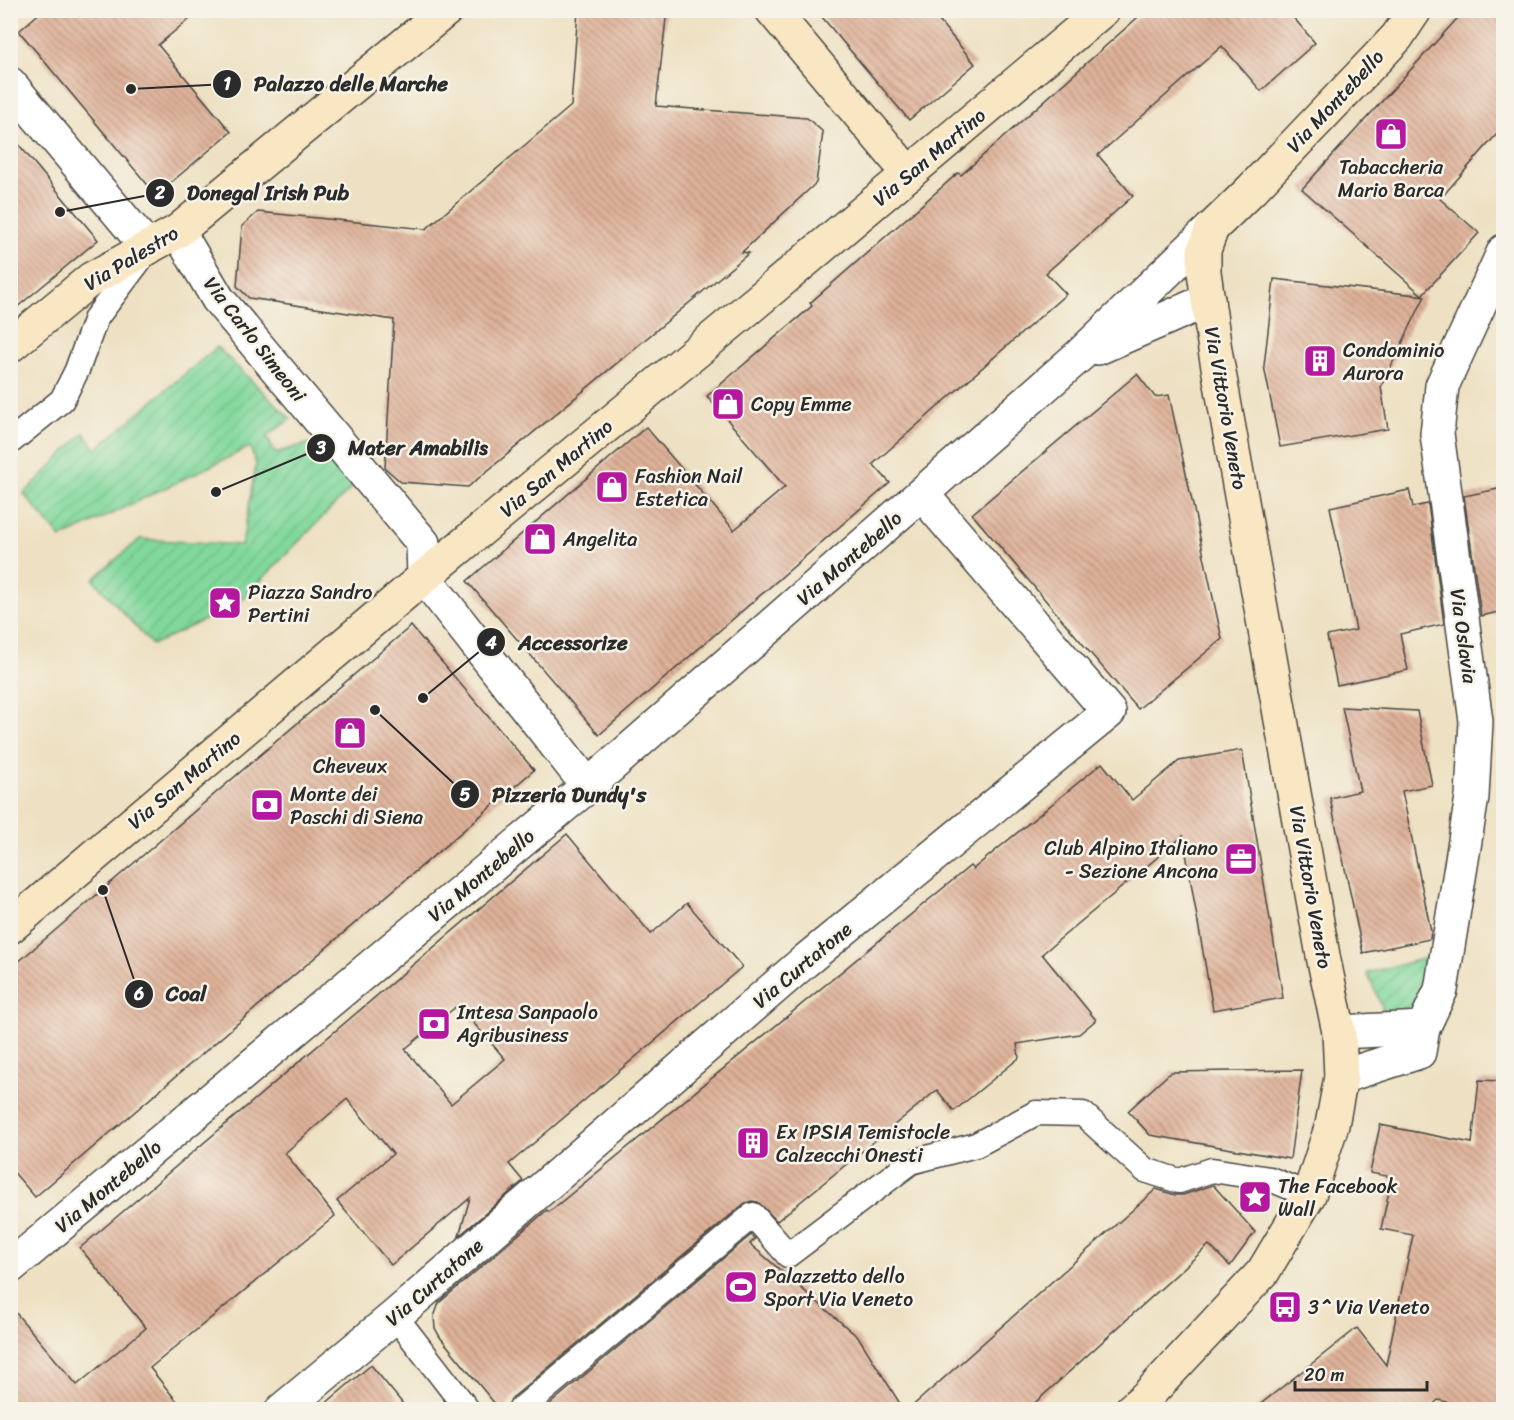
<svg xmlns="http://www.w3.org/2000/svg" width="1514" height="1420" viewBox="0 0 1514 1420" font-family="Sriracha,sans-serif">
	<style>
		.garden { fill: url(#garden-furrows); stroke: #568264; stroke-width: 1.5 }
		.building { fill: url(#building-back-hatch); fill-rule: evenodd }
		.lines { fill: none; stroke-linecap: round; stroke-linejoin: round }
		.lane-casing { stroke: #484642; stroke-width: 27 }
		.street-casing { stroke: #484642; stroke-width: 36 }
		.secondary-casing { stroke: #484642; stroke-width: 36 }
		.lane { stroke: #fff; stroke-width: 24 }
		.street { stroke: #fff; stroke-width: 33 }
		.secondary { stroke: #f9e7c3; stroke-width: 33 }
		.labels { text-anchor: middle; stroke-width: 5; stroke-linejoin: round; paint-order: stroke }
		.street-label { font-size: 20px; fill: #2b2b2b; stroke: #f7f3e8 }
		.poi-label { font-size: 20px; fill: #2b2b2b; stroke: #f7f3e8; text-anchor: start }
		.leader { fill: none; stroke: #2b2b2b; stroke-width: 2 }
		.callout-dot { fill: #2b2b2b; stroke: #f7f3e8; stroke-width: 2 }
		.mark-label { font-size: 18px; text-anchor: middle; font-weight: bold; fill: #fff }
		.callout-label { font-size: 21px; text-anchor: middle; font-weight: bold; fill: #2b2b2b; stroke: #f7f3e8; stroke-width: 5; stroke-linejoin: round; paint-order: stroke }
	</style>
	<defs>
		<pattern id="garden-furrows" width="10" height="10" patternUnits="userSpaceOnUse" patternTransform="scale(1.5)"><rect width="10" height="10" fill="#81d89c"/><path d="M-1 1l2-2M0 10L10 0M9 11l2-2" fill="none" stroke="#70ba87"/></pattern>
		<pattern id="building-back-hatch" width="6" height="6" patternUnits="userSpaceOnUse" patternTransform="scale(1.5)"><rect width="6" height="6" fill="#dfb29a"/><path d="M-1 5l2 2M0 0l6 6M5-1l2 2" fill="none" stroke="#b5917e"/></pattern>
	</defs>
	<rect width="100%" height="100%" fill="#f7f3e8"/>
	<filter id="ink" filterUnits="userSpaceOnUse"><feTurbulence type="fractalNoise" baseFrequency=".0167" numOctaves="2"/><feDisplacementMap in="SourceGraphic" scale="12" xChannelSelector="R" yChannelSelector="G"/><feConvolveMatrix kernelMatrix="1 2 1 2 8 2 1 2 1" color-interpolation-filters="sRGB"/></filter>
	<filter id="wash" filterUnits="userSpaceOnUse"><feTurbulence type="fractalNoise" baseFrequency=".008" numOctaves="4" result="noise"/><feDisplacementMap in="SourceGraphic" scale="24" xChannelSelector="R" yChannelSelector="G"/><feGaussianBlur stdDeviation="1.35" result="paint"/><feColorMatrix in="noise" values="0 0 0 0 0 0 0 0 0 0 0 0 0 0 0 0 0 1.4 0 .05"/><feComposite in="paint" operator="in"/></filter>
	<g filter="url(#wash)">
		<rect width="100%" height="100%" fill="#eee1c3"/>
		<g class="garden">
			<polygon points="217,347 291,419 267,436 275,453 313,442 354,485 238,604 152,645 93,579 140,539 242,545 256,464 250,447 61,538 24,494 84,433 96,449"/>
			<polygon points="1434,956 1424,1013 1388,1020 1367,973"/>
		</g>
		<g id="blocks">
			<g class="building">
				<polygon points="43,10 200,10 158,45 231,132 156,195 19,31"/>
				<polygon points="578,10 667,10 656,106 807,118 823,132 816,183 742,252 749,253 468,487 401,482 385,468 394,320 249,298 237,286 242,226 258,212 426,229 571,106"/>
				<polygon points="816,10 930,10 975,64 909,120"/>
				<polygon points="1146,10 1287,10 1315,43 1261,91 1222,46 1098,155 1133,196 1046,273 1066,294 873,464 890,483 599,735 467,581 646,427 734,530 785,487 707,396 812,306 810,303 958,173 961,175"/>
				<polygon points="1465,10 1503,10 1503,127 1440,199 1479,233 1422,295 1302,189"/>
				<polygon points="10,134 98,240 10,313"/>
				<polygon points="1274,279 1425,296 1381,387 1388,429 1280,447 1264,366"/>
				<polygon points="1137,374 1155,397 1169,395 1222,639 1138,709 972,514"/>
				<polygon points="1503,488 1503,611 1481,616 1464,496"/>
				<polygon points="1409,490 1413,507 1428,504 1444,624 1400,634 1408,670 1337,685 1327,636 1356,630 1330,507"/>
				<polygon points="411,626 534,770 35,1197 10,1168 10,969"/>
				<polygon points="1342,707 1417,711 1432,785 1402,791 1431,931 1430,939 1363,953 1330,798 1360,791"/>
				<polygon points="1242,750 1283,998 1213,1010 1183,836 1042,954 1096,1020 1079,1034 1017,1044 1019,1058 954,1111 937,1090 777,1221 758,1202 751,1201 744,1204 511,1399 506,1410 500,1410 440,1337 435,1328 434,1317 439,1303 547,1210 549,1212 970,866 973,869 1102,763 1132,800 1179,761"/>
				<path d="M567,834L651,934L687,903L742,967L509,1164L523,1181L459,1236L470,1198L391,1265L337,1201L393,1154L347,1099L285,1153L335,1216L150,1368L184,1410H10V1306L77,1385L146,1328L80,1248ZM458,1005L505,1059L451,1104L405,1049Z"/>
				<polygon points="1302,1070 1290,1159 1150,1135 1128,1111 1171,1072"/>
				<polygon points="1479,1080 1503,1081 1503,1410 1483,1410 1438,1400 1427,1410 1253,1410 1357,1328 1386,1365 1413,1235 1381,1229 1392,1177 1370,1173 1380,1125 1472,1143"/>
				<polygon points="1213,1185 1255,1232 1230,1266 1209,1245 1027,1410 908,1410 1156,1189 1175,1195 1183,1195"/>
				<polygon points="751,1235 755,1239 750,1244 859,1338 904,1410 543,1410"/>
				<polygon points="371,1365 408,1410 318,1410"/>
			</g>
		</g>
	</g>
	<g filter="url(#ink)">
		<use href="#blocks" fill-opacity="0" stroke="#484642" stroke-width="1.5"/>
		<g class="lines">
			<defs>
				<g id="lane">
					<polyline points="10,442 62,400 77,370 96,318 145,253"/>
					<polyline points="395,1316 467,1409"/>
					<polyline points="520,1410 753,1215 788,1255 911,1162 976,1145 1036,1113 1083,1114 1145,1170 1179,1181 1212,1170 1270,1179 1309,1195"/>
				</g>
				<g id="street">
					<polyline points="10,84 148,248"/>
					<polyline points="178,231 218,299 423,543 424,577 588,786"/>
					<polyline points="1098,348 1208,300"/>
					<polyline points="1339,1032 1423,1028 1441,990 1472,797 1476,721 1437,434 1442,386 1504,251"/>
					<polyline points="1341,1077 1419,1052 1423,1028"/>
					<polyline points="10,1267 588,786 1080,355 1212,228"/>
					<polyline points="282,1410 395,1316 805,961 1109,712 922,494"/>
				</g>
				<g id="secondary">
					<polyline points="772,10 909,174"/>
					<polyline points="10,346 91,279 178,231 446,10"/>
					<polyline points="10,927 424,577 761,298 1103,10"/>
					<polyline points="1131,1410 1147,1396 1263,1272 1309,1195 1332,1125 1341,1077 1339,1032 1324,961 1215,350 1204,272 1204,250 1212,228 1252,189 1397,37 1415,10"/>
				</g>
			</defs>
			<use href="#lane" class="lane-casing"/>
			<use href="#street" class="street-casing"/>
			<use href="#secondary" class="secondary-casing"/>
			<use href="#lane" class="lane"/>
			<use href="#street" class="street"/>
			<use href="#secondary" class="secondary"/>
		</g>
	</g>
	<defs>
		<symbol id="shop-square" viewBox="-11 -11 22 22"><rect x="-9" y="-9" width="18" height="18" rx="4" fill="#b5179e" stroke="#f7f3e8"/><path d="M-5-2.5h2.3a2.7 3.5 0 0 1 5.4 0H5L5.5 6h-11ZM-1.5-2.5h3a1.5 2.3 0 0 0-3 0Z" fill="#fff"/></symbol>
		<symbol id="building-square" viewBox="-11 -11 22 22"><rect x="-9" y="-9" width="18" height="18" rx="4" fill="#b5179e" stroke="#f7f3e8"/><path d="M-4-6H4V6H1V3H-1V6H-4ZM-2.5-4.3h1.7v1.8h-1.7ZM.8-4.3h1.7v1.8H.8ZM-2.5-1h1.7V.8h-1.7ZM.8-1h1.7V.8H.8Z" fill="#fff"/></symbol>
		<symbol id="sight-square" viewBox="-11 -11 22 22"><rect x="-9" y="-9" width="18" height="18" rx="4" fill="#b5179e" stroke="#f7f3e8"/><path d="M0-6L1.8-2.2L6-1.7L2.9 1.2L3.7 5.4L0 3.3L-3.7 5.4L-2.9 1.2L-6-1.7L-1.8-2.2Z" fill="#fff"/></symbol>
		<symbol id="bank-square" viewBox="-11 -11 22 22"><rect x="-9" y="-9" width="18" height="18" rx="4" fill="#b5179e" stroke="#f7f3e8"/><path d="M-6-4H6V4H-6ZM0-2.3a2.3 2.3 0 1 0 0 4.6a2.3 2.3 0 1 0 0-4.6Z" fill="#fff"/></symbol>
		<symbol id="office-square" viewBox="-11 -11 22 22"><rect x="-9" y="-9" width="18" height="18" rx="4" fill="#b5179e" stroke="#f7f3e8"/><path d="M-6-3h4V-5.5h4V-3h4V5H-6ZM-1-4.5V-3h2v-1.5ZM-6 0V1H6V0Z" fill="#fff"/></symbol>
		<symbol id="stadium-square" viewBox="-11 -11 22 22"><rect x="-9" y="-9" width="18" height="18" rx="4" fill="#b5179e" stroke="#f7f3e8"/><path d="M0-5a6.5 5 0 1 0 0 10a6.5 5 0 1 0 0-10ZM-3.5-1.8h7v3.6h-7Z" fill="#fff"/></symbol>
		<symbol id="bus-square" viewBox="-11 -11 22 22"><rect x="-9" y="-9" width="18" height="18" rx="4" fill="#b5179e" stroke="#f7f3e8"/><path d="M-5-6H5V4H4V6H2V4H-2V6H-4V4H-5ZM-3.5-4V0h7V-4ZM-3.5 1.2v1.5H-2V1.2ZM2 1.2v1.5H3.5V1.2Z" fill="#fff"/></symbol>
	</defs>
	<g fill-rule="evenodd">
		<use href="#shop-square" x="1372" y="115" width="38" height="38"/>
		<use href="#building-square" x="1301" y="342" width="38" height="38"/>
		<use href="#shop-square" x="709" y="385" width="38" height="38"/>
		<use href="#shop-square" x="593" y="468" width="38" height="38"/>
		<use href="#shop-square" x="521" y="520" width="38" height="38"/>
		<use href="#sight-square" x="206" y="584" width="38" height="38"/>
		<use href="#shop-square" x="331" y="714" width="38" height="38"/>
		<use href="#bank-square" x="248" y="786" width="38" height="38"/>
		<use href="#office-square" x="1222" y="840" width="38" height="38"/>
		<use href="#bank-square" x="415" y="1005" width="38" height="38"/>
		<use href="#building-square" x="734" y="1124" width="38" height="38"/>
		<use href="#sight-square" x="1236" y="1178" width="38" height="38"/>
		<use href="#stadium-square" x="722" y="1268" width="38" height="38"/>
		<use href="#bus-square" x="1266" y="1288" width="38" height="38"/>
	</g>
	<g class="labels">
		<g class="street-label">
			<text transform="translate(1335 101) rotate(-47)" y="7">Via Montebello</text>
			<text transform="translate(929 157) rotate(-40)" y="7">Via San Martino</text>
			<text transform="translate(131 258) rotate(-31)" y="7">Via Palestro</text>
			<text transform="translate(255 339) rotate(52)" y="7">Via Carlo Simeoni</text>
			<text transform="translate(1226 408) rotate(80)" y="7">Via Vittorio Veneto</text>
			<text transform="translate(556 468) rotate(-40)" y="7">Via San Martino</text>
			<text transform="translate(849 558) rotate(-41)" y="7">Via Montebello</text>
			<text transform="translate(1464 636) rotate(82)" y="7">Via Oslavia</text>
			<text transform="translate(184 780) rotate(-40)" y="7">Via San Martino</text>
			<text transform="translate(481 875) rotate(-40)" y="7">Via Montebello</text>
			<text transform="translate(1311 887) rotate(80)" y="7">Via Vittorio Veneto</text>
			<text transform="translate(802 965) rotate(-40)" y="7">Via Curtatone</text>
			<text transform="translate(108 1186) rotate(-40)" y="7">Via Montebello</text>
			<text transform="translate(434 1282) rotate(-41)" y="7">Via Curtatone</text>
		</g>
		<g class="poi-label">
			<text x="1391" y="174" text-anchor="middle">Tabaccheria<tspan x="1391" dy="23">Mario Barca</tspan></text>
			<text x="1343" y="357">Condominio<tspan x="1343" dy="23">Aurora</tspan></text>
			<text x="751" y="411">Copy Emme</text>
			<text x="635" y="483">Fashion Nail<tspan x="635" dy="23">Estetica</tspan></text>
			<text x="563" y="546">Angelita</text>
			<text x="248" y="599">Piazza Sandro<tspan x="248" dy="23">Pertini</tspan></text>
			<text x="350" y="773" text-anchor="middle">Cheveux</text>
			<text x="290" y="801">Monte dei<tspan x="290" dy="23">Paschi di Siena</tspan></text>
			<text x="1218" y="855" text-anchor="end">Club Alpino Italiano<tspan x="1218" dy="23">- Sezione Ancona</tspan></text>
			<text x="457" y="1019">Intesa Sanpaolo<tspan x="457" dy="23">Agribusiness</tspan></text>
			<text x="776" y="1139">Ex IPSIA Temistocle<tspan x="776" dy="23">Calzecchi Onesti</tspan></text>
			<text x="1278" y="1193">The Facebook<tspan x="1278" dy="23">Wall</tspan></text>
			<text x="764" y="1283">Palazzetto dello<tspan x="764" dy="23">Sport Via Veneto</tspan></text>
			<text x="1308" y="1314">3^ Via Veneto</text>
		</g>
	</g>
	<path class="leader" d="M131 89L227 84M60 212L160 193M216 492L321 448M423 698L491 642M375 710L465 794M103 890L139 994"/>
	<g class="callout-dot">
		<circle cx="131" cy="89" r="6"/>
		<circle cx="60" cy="212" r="6"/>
		<circle cx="216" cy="492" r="6"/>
		<circle cx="423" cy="698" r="6"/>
		<circle cx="375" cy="710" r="6"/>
		<circle cx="103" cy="890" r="6"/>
		<circle cx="227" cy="84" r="15"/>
		<circle cx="160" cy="193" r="15"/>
		<circle cx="321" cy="448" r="15"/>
		<circle cx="491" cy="642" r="15"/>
		<circle cx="465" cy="794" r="15"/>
		<circle cx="139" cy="994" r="15"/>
	</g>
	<g class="mark-label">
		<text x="227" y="90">1</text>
		<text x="160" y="199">2</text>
		<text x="321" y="454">3</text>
		<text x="491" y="649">4</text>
		<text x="465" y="801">5</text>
		<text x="139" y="1000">6</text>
	</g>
	<g class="callout-label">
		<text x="351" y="91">Palazzo delle Marche</text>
		<text x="268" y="200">Donegal Irish Pub</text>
		<text x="418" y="455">Mater Amabilis</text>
		<text x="573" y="650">Accessorize</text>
		<text x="569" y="802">Pizzeria Dundy's</text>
		<text x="186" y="1001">Coal</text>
	</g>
	<rect width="1514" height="1420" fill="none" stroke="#f7f3e8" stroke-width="36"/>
	<path d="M1295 1381v9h132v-9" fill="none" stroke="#2b2b2b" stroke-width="3"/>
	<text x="1304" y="1381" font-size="18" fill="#2b2b2b" stroke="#f7f3e8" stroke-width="4.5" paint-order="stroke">20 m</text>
</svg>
